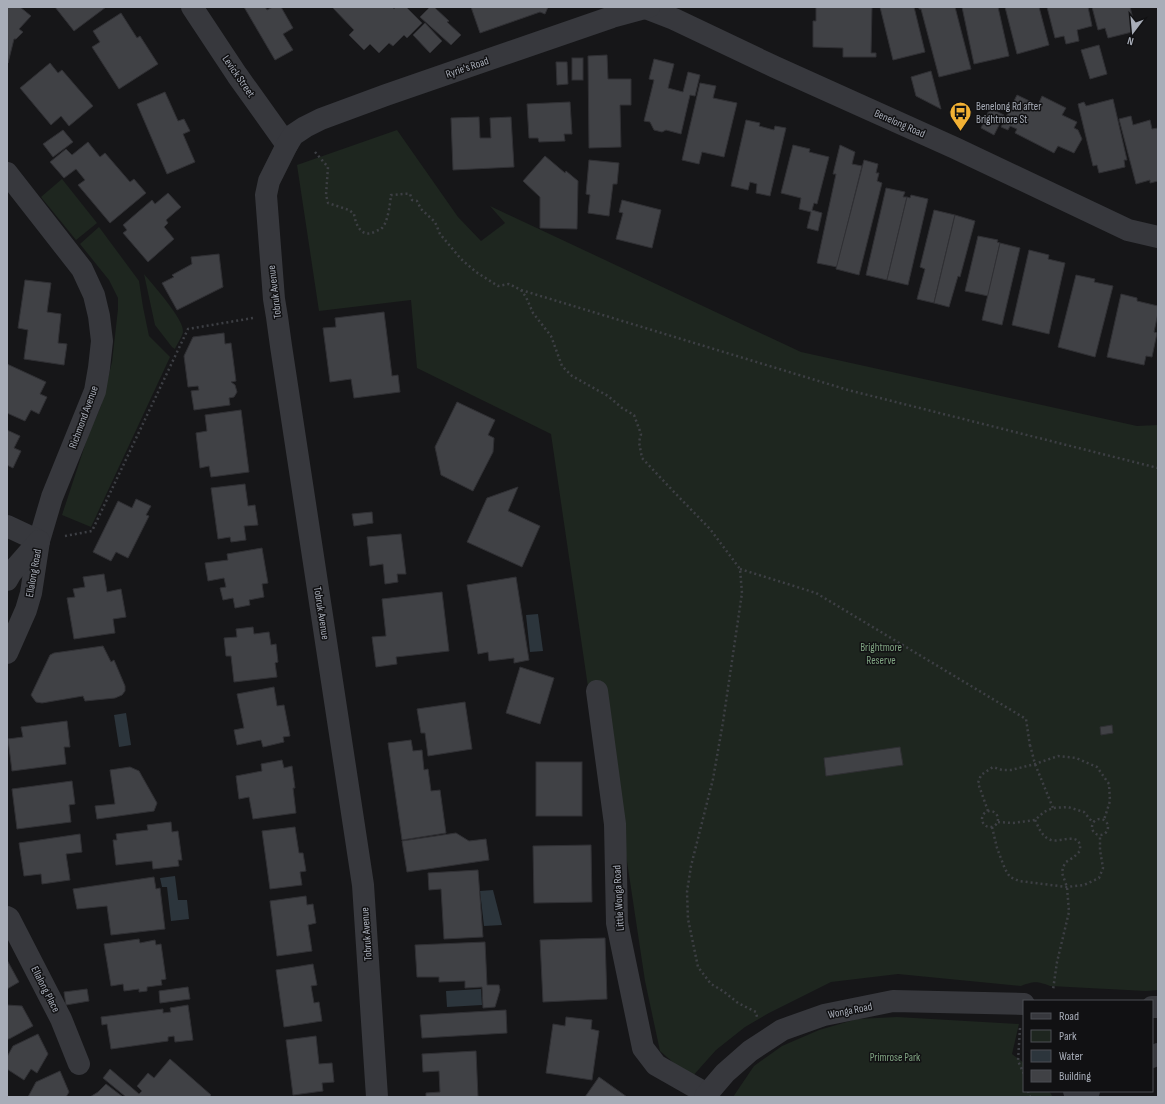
<svg xmlns="http://www.w3.org/2000/svg" width="1165" height="1104" viewBox="0 0 1165 1104" font-family="'Sofia Sans Condensed',sans-serif">
	<style>
		.green { fill: #1e261f }
		.water { fill: #2c353c }
		.building { fill: #404145; stroke: #303034 }
		.lines { fill: none; stroke-linecap: round; stroke-linejoin: round }
		.path { stroke: #3d3f44; stroke-width: 2.5; stroke-dasharray: 2 3; stroke-linecap: butt }
		.minor { stroke: #37383d; stroke-width: 22 }
		.labels { text-anchor: middle; stroke-width: 3; stroke-linejoin: round; paint-order: stroke }
		.street-label { font-size: 11px; fill: #a8adb8; stroke: #111113 }
		.poi-label { font-size: 11px; fill: #a8adb8; stroke: #111113; text-anchor: start }
		.park-label { font-size: 11px; fill: #7fa381; stroke: #111113 }
	</style>
	<rect width="100%" height="100%" fill="#161618"/>
	<g class="green">
		<path d="M397,130L458,217L481,241L505,223L490,206L801,352L1137,426L1158,425V990L1146,991L1050,986C1037,981 1034,981 1021,986L898,974L831,982L769,1013L745,1027L716,1050L691,1078L660,1051L645,981L620,815L588,687L551,434L417,368L411,300L319,311L297,165Z"/>
		<polygon points="62,179 97,223 76,240 41,197"/>
		<polygon points="99,227 139,281 143,307 149,336 170,357 91,527 62,515 88,436 101,406 112,362 118,309 118,298 109,280 80,244"/>
		<path d="M144,274C152,284 185,320 183,332C182,337 177,344 175,349L172,347L155,325Z"/>
		<polygon points="897,1017 1019,1024 1012,1054 1024,1063 1024,1091 1049,1091 1053,1097 733,1097 754,1066 782,1046 819,1030 857,1019"/>
	</g>
	<g class="water">
		<polygon points="538,614 543,651 530,652 526,615"/>
		<polygon points="126,713 131,745 119,747 114,715"/>
		<polygon points="175,876 178,900 187,900 189,919 171,921 167,887 162,887 160,878"/>
		<polygon points="493,890 502,925 484,926 480,891"/>
		<polygon points="481,989 482,1005 447,1007 446,991"/>
	</g>
	<g class="building">
		<polygon points="7,7 20,7 31,16 19,29 23,32 16,39 14,39 8,63"/>
		<polygon points="55,7 106,7 74,31"/>
		<polygon points="244,7 265,7 267,10 273,7 281,7 293,28 283,34 293,50 275,60"/>
		<polygon points="332,7 392,7 394,9 396,7 406,7 422,23 407,38 404,35 393,46 389,43 379,53 370,44 364,50 349,35 354,30"/>
		<polygon points="430,7 434,7 449,21 447,22 461,35 451,45 420,17"/>
		<polygon points="471,7 548,7 545,14 540,12 480,33"/>
		<polygon points="816,7 872,7 871,53 876,53 876,57 843,57 843,48 813,47 813,21 816,21"/>
		<polygon points="880,7 914,7 925,52 893,60"/>
		<polygon points="919,7 955,7 971,69 939,77 921,9 919,9"/>
		<polygon points="962,7 998,7 1009,56 974,64"/>
		<polygon points="1005,7 1039,7 1049,45 1017,54"/>
		<polygon points="1047,7 1088,7 1092,26 1077,30 1079,41 1066,44 1064,36 1055,38"/>
		<polygon points="1092,7 1130,7 1136,31 1108,38 1105,28 1098,30"/>
		<polygon points="121,13 137,38 140,36 158,64 119,89 92,47 100,42 93,31"/>
		<polygon points="425,23 442,41 430,53 413,35"/>
		<polygon points="1099,45 1107,74 1090,79 1081,50"/>
		<polygon points="607,55 608,79 631,79 631,105 620,105 621,147 589,148 588,56"/>
		<rect x="572" y="58" width="11" height="22"/>
		<polygon points="654,59 674,64 668,88 683,92 688,72 700,75 695,96 690,95 681,134 666,130 662,132 654,130 650,122 644,121 654,80 649,79"/>
		<polygon points="556,62 567,62 568,84 557,85"/>
		<polygon points="50,63 58,73 62,70 93,106 69,126 61,116 51,125 20,88"/>
		<polygon points="931,71 941,109 916,96 911,77"/>
		<polygon points="700,83 716,86 713,98 737,103 724,157 702,152 699,164 682,160"/>
		<polygon points="165,92 178,121 184,119 190,131 183,134 195,162 167,174 137,104"/>
		<polygon points="1017,95 1038,105 1042,96 1066,108 1062,115 1077,122 1074,128 1078,130 1082,139 1074,153 1058,146 1054,153 1015,133 1017,129 1010,126 1008,130 1001,127"/>
		<polygon points="1113,99 1127,160 1124,160 1125,167 1099,173 1097,165 1093,166 1078,104 1084,102 1086,106"/>
		<polygon points="570,102 572,134 564,134 565,141 539,142 538,138 529,138 527,104"/>
		<polygon points="990,108 1004,115 994,135 981,128"/>
		<polygon points="1131,116 1133,125 1150,120 1152,129 1158,128 1158,181 1150,183 1150,180 1136,184 1119,119"/>
		<polygon points="479,117 480,138 491,138 490,118 511,117 514,167 453,170 451,118"/>
		<polygon points="746,120 760,123 759,126 774,130 775,126 786,128 770,196 756,193 757,184 750,182 748,190 731,186"/>
		<polygon points="63,130 73,142 53,157 43,144"/>
		<polygon points="88,142 100,157 105,153 130,182 134,179 146,193 110,223 78,185 85,180 76,169 64,178 50,162 66,149 72,155"/>
		<polygon points="793,145 810,149 809,152 829,157 817,204 814,203 812,210 822,213 818,231 807,228 811,212 799,209 801,198 781,193"/>
		<polygon points="840,145 855,152 852,164 862,166 837,267 817,263 836,174 833,174"/>
		<polygon points="545,156 565,173 566,171 578,181 577,229 540,228 540,197 523,181"/>
		<polygon points="589,160 619,163 617,184 613,184 609,216 588,213 590,195 586,194"/>
		<polygon points="864,160 878,164 876,173 879,173 877,181 882,183 859,275 836,269"/>
		<polygon points="886,188 905,192 903,197 907,197 887,280 866,275"/>
		<polygon points="168,193 181,207 166,220 168,223 164,227 174,239 148,262 123,233 127,230 123,225 152,200 155,204"/>
		<polygon points="911,195 928,199 908,285 887,280 907,197 910,198"/>
		<polygon points="622,200 661,210 652,248 616,239 623,213 619,212"/>
		<polygon points="934,210 955,215 934,303 917,299 925,269 920,267"/>
		<polygon points="955,215 975,221 960,277 958,276 949,307 934,303"/>
		<polygon points="978,236 998,240 997,242 1000,243 988,296 965,291"/>
		<polygon points="1000,243 1020,248 1002,325 982,320"/>
		<polygon points="1029,250 1049,255 1048,259 1065,263 1049,334 1012,325"/>
		<polygon points="219,254 223,287 177,310 162,283 174,277 172,275 192,264 191,257"/>
		<polygon points="1076,275 1095,279 1094,282 1113,286 1095,357 1058,347"/>
		<polygon points="25,280 51,283 47,312 61,314 58,343 67,344 64,365 24,359 28,330 18,328"/>
		<polygon points="1121,294 1137,298 1137,301 1158,306 1158,313 1154,332 1157,333 1152,357 1146,356 1144,365 1107,357"/>
		<polygon points="384,312 392,376 398,375 400,392 354,398 351,379 330,382 323,328 336,327 335,318"/>
		<polygon points="224,333 225,344 231,343 236,381 231,382 235,385 237,392 234,397 229,398 230,405 194,410 191,391 199,390 198,386 188,387 184,356 193,337"/>
		<polygon points="7,364 46,382 40,394 47,397 39,414 31,410 25,421 7,413"/>
		<polygon points="457,402 495,420 488,435 494,438 493,452 473,491 441,475 435,447"/>
		<polygon points="241,410 249,472 211,477 209,466 200,468 196,433 207,431 205,415"/>
		<polygon points="7,430 20,436 14,448 21,451 13,468 7,465"/>
		<polygon points="245,484 248,506 255,505 258,525 244,526 246,540 231,542 230,537 218,539 211,488"/>
		<polygon points="518,487 508,511 540,526 522,567 467,542 487,498"/>
		<polygon points="136,499 151,506 146,515 149,516 128,558 116,552 111,561 93,552 118,501 132,508"/>
		<polygon points="372,512 373,523 354,526 352,514"/>
		<polygon points="401,534 406,574 397,574 398,582 385,584 383,564 370,566 367,537"/>
		<polygon points="262,548 268,583 262,584 264,597 249,600 250,605 235,608 233,598 223,600 220,588 226,587 224,578 208,581 205,563 228,560 227,554"/>
		<polygon points="104,574 107,592 121,589 126,617 113,619 115,633 74,639 67,598 75,597 73,589 85,587 83,577"/>
		<polygon points="516,577 529,660 514,663 514,658 489,661 488,652 478,654 467,585"/>
		<polygon points="442,592 449,651 396,657 397,664 376,667 372,637 386,636 382,599"/>
		<polygon points="253,627 254,634 269,632 271,645 276,644 278,662 275,663 277,677 234,682 231,656 226,656 224,638 237,637 236,629"/>
		<polygon points="103,646 111,662 114,660 125,686 125,691 122,695 115,698 85,701 83,696 42,703 36,702 33,698 31,695 50,655 54,653"/>
		<polygon points="520,667 554,678 540,724 506,713"/>
		<polygon points="274,687 277,706 284,705 290,736 283,737 284,742 263,747 261,740 237,745 234,730 244,728 237,694"/>
		<polygon points="465,702 472,749 428,756 425,733 421,733 417,709"/>
		<polygon points="67,721 70,747 64,747 66,764 12,771 8,739 23,737 21,727"/>
		<polygon points="1112,725 1113,733 1101,735 1100,727"/>
		<polygon points="411,740 413,751 422,750 424,770 428,769 431,791 440,790 446,833 402,840 388,743"/>
		<polygon points="900,747 903,765 826,776 824,758"/>
		<polygon points="282,760 284,768 292,766 295,788 293,788 296,813 253,819 249,797 239,799 236,776 262,771 261,764"/>
		<rect x="536" y="762" width="46" height="54"/>
		<polygon points="130,767 139,771 157,803 154,811 97,819 95,806 115,804 110,770"/>
		<polygon points="72,781 75,804 69,805 71,822 17,829 12,789"/>
		<polygon points="171,822 172,832 178,831 182,860 178,860 179,866 153,869 152,861 116,865 113,840 117,840 116,834 148,830 147,825"/>
		<polygon points="295,827 299,853 303,853 306,871 300,872 302,885 270,889 262,831"/>
		<polygon points="456,833 469,841 486,839 489,860 407,872 402,841"/>
		<polygon points="80,834 82,852 66,854 70,880 42,884 41,874 24,876 19,843"/>
		<polygon points="591,845 592,902 534,903 533,846"/>
		<polygon points="478,870 483,937 444,939 441,889 429,890 428,873"/>
		<polygon points="154,877 156,889 160,888 165,929 111,935 107,906 77,909 73,889"/>
		<polygon points="306,896 307,905 313,904 316,923 308,925 312,951 277,956 270,901"/>
		<polygon points="605,938 607,999 543,1002 540,940"/>
		<polygon points="139,939 140,943 155,940 156,945 161,944 166,979 161,980 162,985 147,987 147,991 139,992 139,989 124,991 123,984 111,986 104,944"/>
		<polygon points="485,942 487,985 499,985 500,990 495,1007 483,1008 482,987 465,988 465,981 439,982 439,977 417,977 415,945"/>
		<polygon points="7,960 19,982 7,989"/>
		<polygon points="313,964 317,985 311,986 314,1003 319,1002 322,1021 284,1027 276,970"/>
		<polygon points="188,987 190,999 160,1003 159,991"/>
		<polygon points="87,989 89,1001 66,1005 64,992"/>
		<polygon points="7,1005 22,1006 33,1026 9,1039 7,1039"/>
		<polygon points="188,1005 193,1040 175,1042 174,1036 168,1037 168,1041 111,1049 107,1024 102,1025 101,1017 163,1009 163,1013 171,1012 170,1008"/>
		<polygon points="506,1010 507,1033 422,1038 420,1015"/>
		<polygon points="566,1017 592,1020 591,1029 599,1031 592,1080 546,1073 553,1024 565,1026"/>
		<polygon points="38,1034 48,1054 37,1073 31,1069 24,1080 7,1069 7,1057 13,1046"/>
		<polygon points="316,1036 319,1064 332,1063 334,1082 322,1083 323,1091 293,1095 286,1040"/>
		<polygon points="476,1051 478,1097 426,1097 426,1093 440,1092 439,1071 423,1072 422,1054"/>
		<polygon points="170,1059 211,1095 209,1097 126,1097 103,1078 110,1069 139,1094 142,1091 137,1086 148,1073 154,1078"/>
		<polygon points="60,1071 69,1092 66,1097 28,1097 36,1082"/>
		<polygon points="599,1077 627,1097 585,1097"/>
		<polygon points="106,1084 123,1097 90,1097 98,1092"/>
	</g>
	<g class="lines">
		<g class="path">
			<path d="M315,152L328,167L326,195L328,203L349,210L354,214C356,226 362,239 376,231C378,230 380,230 382,228C388,222 390,204 391,195C398,195 404,193 410,194L412,200L417,201L421,209L435,222L440,234L461,259L476,272L498,286L509,284L521,290L526,297L533,313L551,336L562,366L572,376L608,396L622,408L634,415L641,434L639,442L642,458L675,493L710,529L740,569L742,593L723,722L713,779L691,866L687,892L688,919L698,967L711,984L723,991L738,1003L756,1012L757,1017"/>
			<polyline points="521,290 848,390 1158,468"/>
			<polyline points="65,536 92,531 188,329 253,318"/>
			<polyline points="740,569 816,593 1026,719 1030,746"/>
			<polyline points="1030,745 1035,764 1053,808"/>
			<circle cx="990" cy="819" r="8"/>
			<polyline points="988,811 978,783 981,775 993,767 1002,770 1011,770 1035,764 1058,756 1076,758 1097,767 1109,784 1110,801 1104,820"/>
			<circle cx="1100" cy="827" r="8"/>
			<path d="M1035,820C1039,828 1042,837 1051,840C1061,843 1082,830 1080,851L1074,857L1066,862L1063,867L1062,873L1067,887L1069,912L1057,962L1053,990"/>
			<polyline points="998,822 1013,823 1035,820 1044,812 1053,808 1068,807 1084,812 1093,823"/>
			<polyline points="992,827 997,848 1005,869 1010,877 1019,881 1067,887 1084,885 1099,878 1103,868 1100,850 1100,835"/>
			<polyline points="1020,1028 1018,1061 1024,1074"/>
			<polyline points="1028,1091 1030,1097"/>
		</g>
		<g class="minor">
			<polyline points="192,7 237,75 287,145"/>
			<polyline points="643,7 674,19 775,67 955,148 1128,230 1158,237"/>
			<polyline points="7,173 82,269 94,295 99,316 102,341 99,368 95,391 52,497 39,541 31,593 26,610 7,653"/>
			<polyline points="7,526 39,541"/>
			<polyline points="7,580 11,573 39,541"/>
			<polyline points="597,691 615,824 617,923 643,1048 656,1065 707,1094"/>
			<polyline points="7,917 9,918 61,1019 79,1064"/>
			<polyline points="1152,1007 1158,1007"/>
			<polyline points="1152,1057 1158,1054"/>
			<polyline points="1074,1091 1080,1096 1089,1091"/>
			<polyline points="377,1097 363,885 281,346 277,317 274,299 266,195 269,181 287,145 293,135 305,127 321,119 386,95 612,17 649,7"/>
			<polyline points="705,1097 707,1094 725,1073 750,1051 782,1030 824,1015 893,1001 1024,1004"/>
		</g>
	</g>
	<defs>
		<symbol id="bus-pin" viewBox="-11 -11 22 30"><path d="M0 17L-7.5 6A9.5 9.5 0 1 1 7.5 6Z" fill="#f2b134" stroke="#111113"/><path d="M-5-6H5V4H4V6H2V4H-2V6H-4V4H-5ZM-3.5-4V0h7V-4ZM-3.5 1.2v1.5H-2V1.2ZM2 1.2v1.5H3.5V1.2Z" fill="#111"/></symbol>
	</defs>
	<g fill-rule="evenodd">
		<use href="#bus-pin" x="948" y="100" width="25" height="34"/>
	</g>
	<g class="labels">
		<g class="street-label">
			<text transform="translate(467 67) rotate(-19)" y="4">Ryrie's Road</text>
			<text transform="translate(239 76) rotate(55)" y="4">Levick Street</text>
			<text transform="translate(900 123) rotate(24)" y="4">Benelong Road</text>
			<text transform="translate(274 292) rotate(-97)" y="4">Tobruk Avenue</text>
			<text transform="translate(83 417) rotate(-70)" y="4">Richmond Avenue</text>
			<text transform="translate(33 573) rotate(-80)" y="4">Ellalong Road</text>
			<text transform="translate(322 613) rotate(81)" y="4">Tobruk Avenue</text>
			<text transform="translate(618 898) rotate(-93)" y="4">Little Wonga Road</text>
			<text transform="translate(366 934) rotate(-94)" y="4">Tobruk Avenue</text>
			<text transform="translate(46 989) rotate(63)" y="4">Ellalong Place</text>
			<text transform="translate(850 1010) rotate(-11)" y="4">Wonga Road</text>
		</g>
		<g class="poi-label">
			<text x="976" y="110">Benelong Rd after<tspan x="976" dy="13">Brightmore St</tspan></text>
		</g>
		<g class="park-label">
			<text x="881" y="651">Brightmore<tspan x="881" dy="13">Reserve</tspan></text>
			<text x="895" y="1061">Primrose Park</text>
		</g>
	</g>
	<rect width="1165" height="1104" fill="none" stroke="#a8adb8" stroke-width="16"/>
	<rect x="1023" y="1000" width="130" height="92" fill="#111113" stroke="#4d4f55"/>
	<rect x="1031" y="1013" width="20" height="6" fill="#37383d" stroke="#4d4f55"/>
	<text x="1059" y="1020" font-size="12" fill="#a8adb8">Road</text>
	<rect x="1031" y="1030" width="20" height="12" fill="#1e261f" stroke="#4d4f55"/>
	<text x="1059" y="1040" font-size="12" fill="#a8adb8">Park</text>
	<rect x="1031" y="1050" width="20" height="12" fill="#2c353c" stroke="#4d4f55"/>
	<text x="1059" y="1060" font-size="12" fill="#a8adb8">Water</text>
	<rect x="1031" y="1070" width="20" height="12" fill="#404145" stroke="#4d4f55"/>
	<text x="1059" y="1080" font-size="12" fill="#a8adb8">Building</text>
	<g transform="translate(1133 32) rotate(196)" stroke="#111113" stroke-width="3" paint-order="stroke">
	<path d="M0-3L7 15L0 10L-7 15Z" fill="#a8adb8"/>
	<text y="-6" font-size="11" font-weight="bold" text-anchor="middle" fill="#a8adb8">N</text>
	</g>
</svg>
